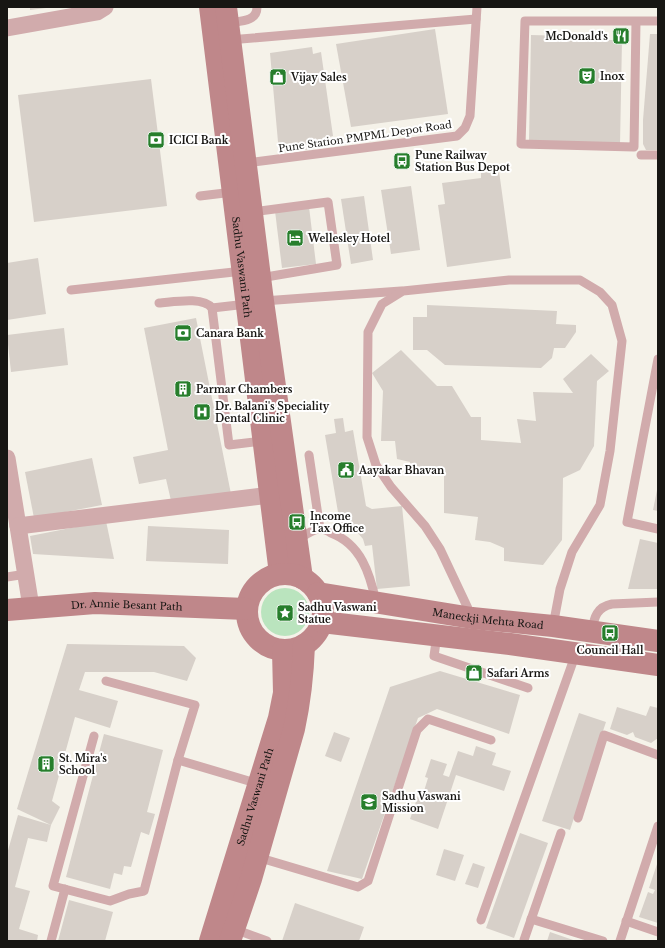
<svg xmlns="http://www.w3.org/2000/svg" width="665" height="948" viewBox="0 0 665 948" font-family="'Libre Baskerville',serif">
	<style>
		.green { fill: #bae4be }
		.building { fill: #d7d0c9 }
		.lines { fill: none; stroke-linecap: round; stroke-linejoin: round }
		.lane { stroke: #d1abac; stroke-width: 9 }
		.street { stroke: #d1abac; stroke-width: 17 }
		.secondary { stroke: #bf878a; stroke-width: 22 }
		.labels { text-anchor: middle; stroke-width: 4; stroke-linejoin: round; paint-order: stroke }
		.poi-label { font-size: 10px; font-weight: bold; fill: #171613; stroke: #fff; text-anchor: start }
		.street-label { font-size: 10px; fill: #171613; stroke: #fff }
	</style>
	<rect width="100%" height="100%" fill="#f5f2e9"/>
	<circle class="green" cx="285" cy="612" r="24"/>
	<g class="building">
		<polygon points="30,7 46,7 46,8 30,10"/>
		<polygon points="435,29 448,114 351,127 336,44"/>
		<polygon points="650,34 658,34 658,150 646,150 643,144 643,120"/>
		<polygon points="531,35 603,37 603,40 622,40 620,144 529,142"/>
		<polygon points="312,47 313,54 321,52 333,136 326,138 328,147 279,153 270,53"/>
		<polygon points="151,79 167,206 34,222 18,95"/>
		<polygon points="499,171 511,258 447,267 438,205 445,204 442,183 481,178 481,173"/>
		<polygon points="411,186 420,250 391,254 381,190"/>
		<polygon points="364,196 373,260 351,264 341,199"/>
		<polygon points="309,207 316,264 282,268 275,211"/>
		<polygon points="38,258 46,314 7,320 7,263"/>
		<polygon points="427,305 557,311 556,324 576,325 576,332 565,348 554,348 552,358 541,368 445,365 427,350 413,350 413,317 427,317"/>
		<polygon points="196,318 231,494 172,505 166,479 139,484 133,457 168,450 144,328"/>
		<polygon points="64,328 68,365 11,372 7,335"/>
		<polygon points="401,350 437,386 452,386 471,417 481,417 481,440 521,443 517,419 536,421 533,392 573,393 563,379 591,354 609,371 597,381 594,446 580,470 563,478 562,540 543,565 504,561 504,548 490,542 475,540 478,517 444,513 444,474 409,474 410,462 397,459 395,441 381,441 383,391 372,373"/>
		<polygon points="343,418 345,432 353,430 366,506 372,509 402,506 410,586 377,589 372,545 365,546 363,539 357,532 349,526 340,524 325,435 336,433 334,419"/>
		<polygon points="92,458 102,505 34,518 25,472"/>
		<polygon points="657,490 658,490 658,511 653,510"/>
		<polygon points="106,521 114,559 33,554 30,536"/>
		<polygon points="148,526 229,530 228,564 146,561"/>
		<polygon points="640,539 658,543 658,589 628,589"/>
		<polygon points="67,644 184,646 196,658 187,681 154,672 85,672 79,690 118,701 110,728 75,717 52,801 60,807 51,825 47,842 28,838 15,887 30,891 19,929 38,935 37,941 7,941 7,854 18,815 51,825 17,809"/>
		<polygon points="440,671 520,695 509,734 437,709 418,718 362,879 327,871 390,687"/>
		<polygon points="650,706 658,708 658,738 651,743 635,737 633,732 627,735 610,729 617,707 646,716"/>
		<polygon points="579,713 606,722 570,830 542,821"/>
		<polygon points="334,732 350,738 341,762 325,756"/>
		<polygon points="104,734 163,750 147,812 155,814 149,835 141,832 131,867 124,866 122,875 114,873 110,889 66,877"/>
		<polygon points="476,746 496,753 492,765 511,771 504,791 456,775 438,829 410,819 420,790 424,791 428,778 425,777 431,759 447,764 443,775 449,777 458,751 473,756"/>
		<polygon points="520,833 548,843 514,938 486,928"/>
		<polygon points="444,849 464,855 455,881 436,875"/>
		<polygon points="658,861 658,923 639,917 648,892 653,894 655,890 649,888"/>
		<polygon points="473,863 485,867 478,888 465,884"/>
		<polygon points="69,900 113,912 105,941 58,941"/>
		<polygon points="295,903 364,927 359,941 282,941"/>
		<polygon points="550,932 576,941 547,941"/>
	</g>
	<g class="lines">
		<g class="lane">
			<polyline points="636,21 634,147 521,144 525,21 658,21"/>
			<path d="M228,23C240,21 257,22 257,7"/>
			<polyline points="229,40 476,19"/>
			<polyline points="641,155 658,155"/>
			<polyline points="246,163 457,136 465,128 470,116 477,7"/>
			<polyline points="200,196 233,192"/>
			<polyline points="252,212 328,202 337,265 260,278"/>
			<polyline points="71,290 243,271"/>
			<polyline points="263,301 401,291"/>
			<path d="M159,303C173,302 203,296 212,308L229,445L263,441"/>
			<polyline points="212,308 247,304"/>
			<polyline points="658,359 627,522 658,529"/>
			<polyline points="309,455 320,529"/>
			<path d="M298,540C304,536 312,529 320,529C323,529 328,531 331,533C361,544 370,574 376,602"/>
			<polyline points="7,577 26,574"/>
			<polyline points="472,617 440,549 425,526 391,487 376,465 367,437 368,332 382,304 403,291 509,280 580,280 600,292 612,305 622,341 610,451 600,505 572,552 560,589 553,626"/>
			<path d="M592,631C594,617 597,607 612,604L658,602"/>
			<polyline points="437,635 434,656 528,688"/>
			<polyline points="94,736 53,886 110,901 129,894 144,891 178,760 195,705 106,681"/>
			<polyline points="178,760 259,784"/>
			<polyline points="578,818 604,735 658,755"/>
			<polyline points="257,857 358,887 368,881 417,730 428,719 491,740"/>
			<polyline points="531,919 603,941"/>
			<polyline points="481,920 576,653"/>
			<polyline points="626,921 658,932"/>
			<polyline points="234,929 267,941"/>
			<polyline points="524,940 561,833"/>
			<polyline points="51,941 65,889"/>
			<polyline points="620,941 658,826"/>
		</g>
		<g class="street">
			<polyline points="7,28 97,12 105,7"/>
			<polyline points="7,458 31,607"/>
			<polyline points="18,526 270,495"/>
		</g>
		<g class="secondary">
			<path id="s1" d="M210,7L280,574"/>
			<polyline points="226,7 263,301 302,578"/>
			<circle cx="285" cy="612" r="38"/>
			<path id="s2" d="M318,593L472,618L553,626L658,641"/>
			<path id="s3" d="M7,610L95,603L246,609"/>
			<polyline points="322,622 510,644 658,665"/>
			<path id="s4" d="M210,941L279,718L284,693L283,650"/>
			<path d="M230,941L251,879L294,729C300,701 303,674 304,645"/>
		</g>
	</g>
	<defs>
		<symbol id="restaurant-square" viewBox="-11 -11 22 22"><rect x="-9" y="-9" width="18" height="18" rx="4" fill="#277e2c" stroke="#fff"/><path d="M-5-6h1v4h1v-4h1v4h1v-4h1v5L-1.5 .5V6h-2V.5L-5-1ZM5-6V6H3V1.5H1.5Q1.5-4 5-6Z" fill="#fff"/></symbol>
		<symbol id="theatre-square" viewBox="-11 -11 22 22"><rect x="-9" y="-9" width="18" height="18" rx="4" fill="#277e2c" stroke="#fff"/><path d="M-5-5.5Q0-4 5-5.5V0Q5 5 0 6Q-5 5-5 0ZM-3.3-2.5H-1v1.5H-3.3ZM1-2.5H3.3v1.5H1ZM-2.8 1Q0 5.5 2.8 1Z" fill="#fff"/></symbol>
		<symbol id="shop-square" viewBox="-11 -11 22 22"><rect x="-9" y="-9" width="18" height="18" rx="4" fill="#277e2c" stroke="#fff"/><path d="M-5-2.5h2.3a2.7 3.5 0 0 1 5.4 0H5L5.5 6h-11ZM-1.5-2.5h3a1.5 2.3 0 0 0-3 0Z" fill="#fff"/></symbol>
		<symbol id="bank-square" viewBox="-11 -11 22 22"><rect x="-9" y="-9" width="18" height="18" rx="4" fill="#277e2c" stroke="#fff"/><path d="M-6-4H6V4H-6ZM0-2.3a2.3 2.3 0 1 0 0 4.6a2.3 2.3 0 1 0 0-4.6Z" fill="#fff"/></symbol>
		<symbol id="bus-square" viewBox="-11 -11 22 22"><rect x="-9" y="-9" width="18" height="18" rx="4" fill="#277e2c" stroke="#fff"/><path d="M-5-6H5V4H4V6H2V4H-2V6H-4V4H-5ZM-3.5-4V0h7V-4ZM-3.5 1.2v1.5H-2V1.2ZM2 1.2v1.5H3.5V1.2Z" fill="#fff"/></symbol>
		<symbol id="hotel-square" viewBox="-11 -11 22 22"><rect x="-9" y="-9" width="18" height="18" rx="4" fill="#277e2c" stroke="#fff"/><path d="M-6-4.5h1.5V1H6V5H4.5V3h-9V5H-6ZM-4 0a1.8 1.8 0 1 1 3.6 0ZM.5 0V-2.5h3Q6-2.5 6 0Z" fill="#fff"/></symbol>
		<symbol id="building-square" viewBox="-11 -11 22 22"><rect x="-9" y="-9" width="18" height="18" rx="4" fill="#277e2c" stroke="#fff"/><path d="M-4-6H4V6H1V3H-1V6H-4ZM-2.5-4.3h1.7v1.8h-1.7ZM.8-4.3h1.7v1.8H.8ZM-2.5-1h1.7V.8h-1.7ZM.8-1h1.7V.8H.8Z" fill="#fff"/></symbol>
		<symbol id="hospital-square" viewBox="-11 -11 22 22"><rect x="-9" y="-9" width="18" height="18" rx="4" fill="#277e2c" stroke="#fff"/><path d="M-5-5h3v3.5h4V-5h3V5h-3V1.5h-4V5h-3Z" fill="#fff"/></symbol>
		<symbol id="civic-square" viewBox="-11 -11 22 22"><rect x="-9" y="-9" width="18" height="18" rx="4" fill="#277e2c" stroke="#fff"/><path d="M-.6-6.5H3V-4.5H.6V-3L4-1V1h2V6H-6V1h2V-1L-.6-3ZM-1.2 2.5V6h2.4V2.5Z" fill="#fff"/></symbol>
		<symbol id="sight-square" viewBox="-11 -11 22 22"><rect x="-9" y="-9" width="18" height="18" rx="4" fill="#277e2c" stroke="#fff"/><path d="M0-6L1.8-2.2L6-1.7L2.9 1.2L3.7 5.4L0 3.3L-3.7 5.4L-2.9 1.2L-6-1.7L-1.8-2.2Z" fill="#fff"/></symbol>
		<symbol id="school-square" viewBox="-11 -11 22 22"><rect x="-9" y="-9" width="18" height="18" rx="4" fill="#277e2c" stroke="#fff"/><path d="M0-5L7-2L0 1L-7-2ZM-4 1L0 2.5L4 1V4Q0 6-4 4Z" fill="#fff"/></symbol>
	</defs>
	<g fill-rule="evenodd">
		<use href="#restaurant-square" x="611" y="26" width="20" height="20"/>
		<use href="#theatre-square" x="577" y="66" width="20" height="20"/>
		<use href="#shop-square" x="268" y="67" width="20" height="20"/>
		<use href="#bank-square" x="146" y="130" width="20" height="20"/>
		<use href="#bus-square" x="392" y="151" width="20" height="20"/>
		<use href="#hotel-square" x="285" y="228" width="20" height="20"/>
		<use href="#bank-square" x="173" y="323" width="20" height="20"/>
		<use href="#building-square" x="173" y="379" width="20" height="20"/>
		<use href="#hospital-square" x="192" y="402" width="20" height="20"/>
		<use href="#civic-square" x="336" y="460" width="20" height="20"/>
		<use href="#bus-square" x="287" y="512" width="20" height="20"/>
		<use href="#sight-square" x="275" y="603" width="20" height="20"/>
		<use href="#bus-square" x="600" y="623" width="20" height="20"/>
		<use href="#shop-square" x="464" y="663" width="20" height="20"/>
		<use href="#building-square" x="36" y="754" width="20" height="20"/>
		<use href="#school-square" x="359" y="792" width="20" height="20"/>
	</g>
	<g class="labels">
		<g class="poi-label">
			<text x="608" y="40" text-anchor="end">McDonald's</text>
			<text x="600" y="80">Inox</text>
			<text x="291" y="81">Vijay Sales</text>
			<text x="169" y="144">ICICI Bank</text>
			<text x="415" y="159">Pune Railway<tspan x="415" dy="12">Station Bus Depot</tspan></text>
			<text x="308" y="242">Wellesley Hotel</text>
			<text x="196" y="337">Canara Bank</text>
			<text x="196" y="393">Parmar Chambers</text>
			<text x="215" y="410">Dr. Balani's Speciality<tspan x="215" dy="12">Dental Clinic</tspan></text>
			<text x="359" y="474">Aayakar Bhavan</text>
			<text x="310" y="520">Income<tspan x="310" dy="12">Tax Office</tspan></text>
			<text x="298" y="611">Sadhu Vaswani<tspan x="298" dy="12">Statue</tspan></text>
			<text x="610" y="654" text-anchor="middle">Council Hall</text>
			<text x="487" y="677">Safari Arms</text>
			<text x="59" y="762">St. Mira's<tspan x="59" dy="12">School</tspan></text>
			<text x="382" y="800">Sadhu Vaswani<tspan x="382" dy="12">Mission</tspan></text>
		</g>
		<g class="street-label">
			<text transform="translate(365 136) rotate(-8)" y="4">Pune Station PMPML Depot Road</text>
			<text dy="4" stroke="none"><textPath href="#s1" startOffset="262">Sadhu Vaswani Path</textPath></text>
			<text dy="4" stroke="none"><textPath href="#s3" startOffset="120">Dr. Annie Besant Path</textPath></text>
			<text dy="4" stroke="none"><textPath href="#s2" startOffset="172">Maneckji Mehta Road</textPath></text>
			<text dy="4" stroke="none"><textPath href="#s4" startOffset="151">Sadhu Vaswani Path</textPath></text>
		</g>
	</g>
	<rect width="665" height="948" fill="none" stroke="#171613" stroke-width="16"/>
</svg>
